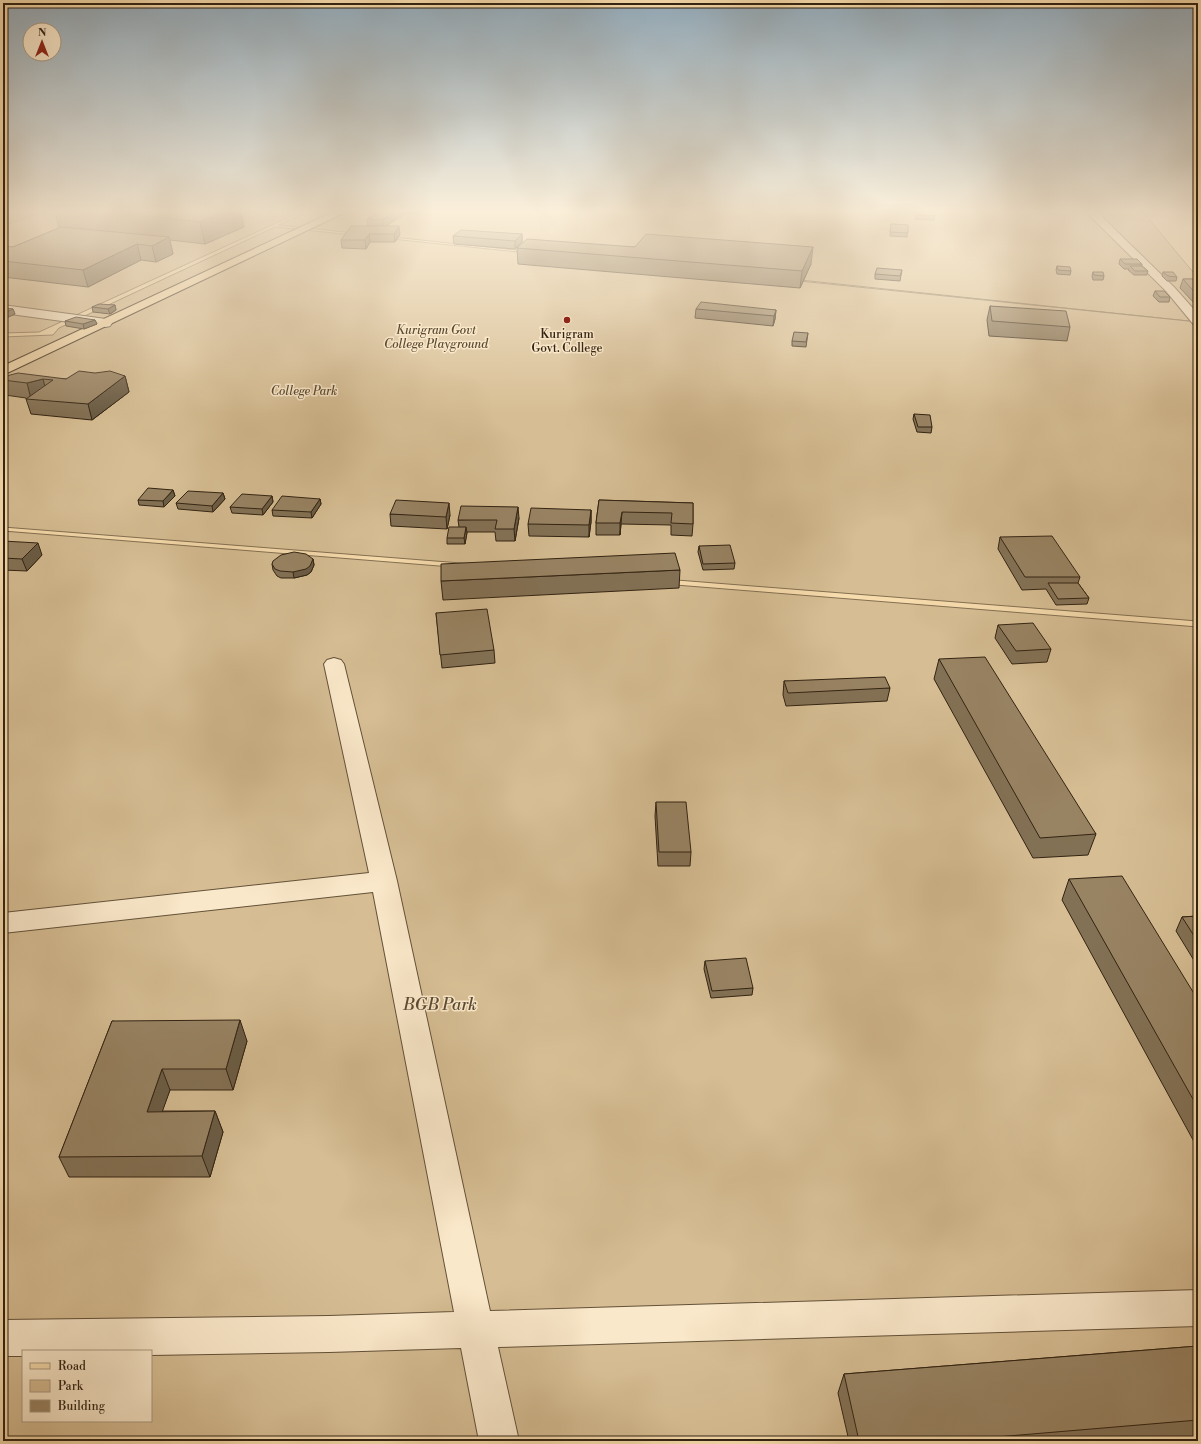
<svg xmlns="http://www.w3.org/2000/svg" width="1201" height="1444" viewBox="0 0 1201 1444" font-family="'Libre Bodoni',serif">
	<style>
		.green { fill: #d6bd93; stroke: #847052; fill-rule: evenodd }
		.water { fill: #b49d78; stroke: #806c4f }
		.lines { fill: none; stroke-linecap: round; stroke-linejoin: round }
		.minor-casing { stroke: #635139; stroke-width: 2 }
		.major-casing { stroke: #322312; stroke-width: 2 }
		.minor { fill: #fae8ca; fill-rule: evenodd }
		.major { fill: #f7dcad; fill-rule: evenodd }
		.wall { fill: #837155; stroke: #322312 }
		.shaded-wall { fill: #6a5c45; stroke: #322312 }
		.building { fill: #988363; stroke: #322312 }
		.poi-dot { fill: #8f2418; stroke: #fae8ca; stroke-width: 1.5 }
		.labels { text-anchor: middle; stroke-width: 3; stroke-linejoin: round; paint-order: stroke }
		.far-park-label { font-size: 12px; font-style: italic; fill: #5b4a32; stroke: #fae8ca }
		.far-poi-label { font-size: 12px; fill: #322312; stroke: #fae8ca }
		.near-park-label { font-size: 17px; font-style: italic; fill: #5b4a32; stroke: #fae8ca }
	</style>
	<rect width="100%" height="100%" fill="#f7dcad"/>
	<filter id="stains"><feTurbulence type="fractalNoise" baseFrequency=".005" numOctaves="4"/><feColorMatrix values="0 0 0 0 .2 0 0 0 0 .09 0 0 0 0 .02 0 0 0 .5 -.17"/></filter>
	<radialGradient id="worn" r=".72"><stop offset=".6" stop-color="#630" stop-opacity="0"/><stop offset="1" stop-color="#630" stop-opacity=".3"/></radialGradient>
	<g class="green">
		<polygon points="3,212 300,212 39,332 3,333"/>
		<polygon points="307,212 1143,212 1198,278 1198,322 279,225"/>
		<polygon points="275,227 1198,322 1198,621 3,527 3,337 53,335 59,328"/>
		<path d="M3,531L1198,627V1441H3ZM23,1351H151V1421H23Z"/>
	</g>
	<polygon class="water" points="3,212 43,212 3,226"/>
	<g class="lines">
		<defs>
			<g id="minor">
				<polygon points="1086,212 1097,212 1174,287 1198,314 1198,326 1194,325 1166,291"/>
				<polygon points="3,305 106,319 110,320 112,323 110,326 106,327 3,313"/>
				<polygon points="334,658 341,660 344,664 397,881 490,1311 1198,1290 1198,1326 498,1347 519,1441 479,1441 461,1348 329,1352 151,1355 151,1351 23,1351 23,1356 3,1356 3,1320 329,1316 454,1312 373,892 3,933 3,913 369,873 324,664 327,660"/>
			</g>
			<polygon id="major" points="333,212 346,212 3,375 3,366"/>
		</defs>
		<use href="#minor" class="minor-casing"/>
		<use href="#major" class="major-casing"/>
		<use href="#minor" class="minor"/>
		<use href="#major" class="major"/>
	</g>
	<g class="wall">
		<polygon points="55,212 241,212 244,227 205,244 170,240 173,254 156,262 141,260 88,287 3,277 3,246 13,247 59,228"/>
		<polygon points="380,212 419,212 417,214 406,213 386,226 400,234 395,242 370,242 366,249 342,248 341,240 368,226 367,219"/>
		<polygon points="917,212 936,212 934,220 915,219"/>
		<polygon points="891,224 908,225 907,237 890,236"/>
		<polygon points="522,234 522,242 515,249 454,244 453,236"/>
		<polygon points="635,247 811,264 800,288 518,264 517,248"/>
		<polygon points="1120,259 1142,264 1142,266 1148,271 1147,275 1134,275 1128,270 1129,269 1124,269 1119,264"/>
		<polygon points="1057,266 1071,271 1070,275 1057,274 1056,270"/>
		<polygon points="902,270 900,281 875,279 875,274"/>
		<polygon points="1093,272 1104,276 1103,280 1093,280 1092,276"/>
		<polygon points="1163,272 1177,277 1176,281 1167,281 1162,276"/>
		<polygon points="1183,279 1198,279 1198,303 1194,303 1180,288"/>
		<polygon points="1155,291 1170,297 1169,302 1159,302 1153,296"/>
		<polygon points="115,305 116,310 110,314 93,312 92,307"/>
		<polygon points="990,306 1070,327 1067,341 989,336 987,320"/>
		<polygon points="3,308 13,309 15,314 6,318 3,317"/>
		<polygon points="696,309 776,310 775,319 773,326 695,318"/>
		<polygon points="95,320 97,324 84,329 66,326 65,321"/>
		<polygon points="808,333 806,347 792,346 792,341"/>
		<polygon points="125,376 129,392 92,420 31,414 26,399 26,398 5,395 3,389 3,378 66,379"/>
		<polygon points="914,414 932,427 931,433 917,432 913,419"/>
		<polygon points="173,490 175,496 164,507 139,505 138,500"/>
		<polygon points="223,493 225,499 213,512 178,509 176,503"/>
		<polygon points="272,496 273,502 263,515 232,513 230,507"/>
		<polygon points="320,499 321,504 312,518 273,516 272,510"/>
		<polygon points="599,500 693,503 693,524 692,536 671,535 671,525 621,524 620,535 596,535 596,523"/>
		<polygon points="591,510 591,522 589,537 529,536 528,524"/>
		<polygon points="390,514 450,515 447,529 391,526"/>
		<polygon points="519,518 515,541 496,541 495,532 467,532 465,544 447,544 447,538 459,527 458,520"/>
		<polygon points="1000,537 1080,577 1078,583 1089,598 1087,604 1056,605 1046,589 1022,590 998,549"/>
		<polygon points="3,541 42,555 27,571 3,570"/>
		<polygon points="699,546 735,563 734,569 703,570 698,552"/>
		<polygon points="313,559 314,565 311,572 307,575 294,578 281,578 277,576 273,570 272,564"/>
		<polygon points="680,570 679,588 443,600 441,581"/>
		<polygon points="436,613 494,650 495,663 442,668"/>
		<polygon points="998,625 1051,649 1047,662 1012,664 995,638"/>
		<polygon points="939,659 1096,834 1088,855 1033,858 934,679"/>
		<polygon points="784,681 890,688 887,701 786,706 783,695"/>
		<polygon points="656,802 691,852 690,866 658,866 655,816"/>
		<polygon points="1069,879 1198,1000 1198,1149 1062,900"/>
		<polygon points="1198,916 1198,967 1176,931 1182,917"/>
		<polygon points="705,961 753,988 752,995 711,998 704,969"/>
		<polygon points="112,1021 247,1041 233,1090 170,1090 162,1111 215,1111 223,1132 210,1177 69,1177 59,1157"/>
		<polygon points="1198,1346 1198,1438 1158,1441 849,1441 838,1393 844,1374"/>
	</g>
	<g class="shaded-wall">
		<polygon points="223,212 241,212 244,227 205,244 200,222"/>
		<polygon points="394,212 406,212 406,213 383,228 382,220"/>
		<polygon points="399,226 400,234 395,242 394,234"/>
		<polygon points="369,234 370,242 366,249 365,240"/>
		<polygon points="522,234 522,242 515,249 515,241"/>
		<polygon points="169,237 173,254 156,262 152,246"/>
		<polygon points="137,244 141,260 88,287 83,270"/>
		<polygon points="813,247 811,264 800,288 802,271"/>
		<polygon points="115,305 116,310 110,314 108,309"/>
		<polygon points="13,309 15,314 6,318 4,313"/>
		<polygon points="776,310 775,319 773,326 774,316"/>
		<polygon points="95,320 97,324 84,329 83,324"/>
		<polygon points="3,325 5,332 3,334"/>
		<polygon points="125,376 129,392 92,420 88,404"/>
		<polygon points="43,379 47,395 31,399 27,383"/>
		<polygon points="173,490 175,496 164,507 163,501"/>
		<polygon points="223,493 225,499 213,512 212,506"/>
		<polygon points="272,496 273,502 263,515 262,509"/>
		<polygon points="320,499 321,504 312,518 311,512"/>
		<polygon points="449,503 450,515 447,529 446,517"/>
		<polygon points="518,507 519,518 515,541 514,529"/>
		<polygon points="591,510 591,522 589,537 589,525"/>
		<polygon points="622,512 621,524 620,535 620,523"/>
		<polygon points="466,527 467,533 465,544 464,538"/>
		<polygon points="38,543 42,555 27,571 22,559"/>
		<polygon points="313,559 314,565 311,572 307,575 294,578 293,572"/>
		<polygon points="240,1020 247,1041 233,1090 226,1069"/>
		<polygon points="162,1069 170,1090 155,1132 147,1112"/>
		<polygon points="215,1111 223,1132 210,1177 202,1156"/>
	</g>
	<g class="building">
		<polygon points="113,212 223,212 200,222"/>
		<polygon points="380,212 394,212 382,220 367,219"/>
		<polygon points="917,212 936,212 935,216 916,215"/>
		<polygon points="891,224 908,225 908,233 890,232"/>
		<polygon points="351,226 399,226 394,234 369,234 365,240 341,240"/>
		<polygon points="61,227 169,237 152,246 137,244 83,270 3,261 3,246 13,247"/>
		<polygon points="461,230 522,234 515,241 453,236"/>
		<polygon points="646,234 813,247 802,271 517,248 527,239 635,247"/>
		<polygon points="1120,259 1137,259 1142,264 1125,264"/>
		<polygon points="1057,266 1070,267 1071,271 1058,270"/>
		<polygon points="1130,266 1142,266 1148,271 1135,271"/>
		<polygon points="877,268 902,270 900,276 875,274"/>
		<polygon points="1093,272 1103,272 1104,276 1094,275"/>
		<polygon points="1163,272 1173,272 1177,277 1168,276"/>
		<polygon points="1183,279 1198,279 1198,294 1196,294"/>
		<polygon points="1155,291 1164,291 1170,297 1160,297"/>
		<polygon points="701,302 776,310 774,316 696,309"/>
		<polygon points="99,304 115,305 108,309 92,307"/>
		<polygon points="990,306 1066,311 1070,327 992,321"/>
		<polygon points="3,308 13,309 4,313 3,313"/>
		<polygon points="76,317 95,320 83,324 65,321"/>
		<polygon points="794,332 808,333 806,342 792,341"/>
		<polygon points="79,371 95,373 110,371 125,376 88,404 26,399 53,380 43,379 27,383 3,380 3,378 10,375 18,373 66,379"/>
		<polygon points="914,414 930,415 932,427 918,427"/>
		<polygon points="148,488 173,490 163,501 138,500"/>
		<polygon points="188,491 223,493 212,506 176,503"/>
		<polygon points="242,494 272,496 262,509 230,507"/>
		<polygon points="282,496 320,499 311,512 272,510"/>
		<polygon points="396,500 449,503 446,517 390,514"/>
		<polygon points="599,500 693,503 693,524 671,523 672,513 622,512 620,523 596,523"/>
		<polygon points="461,506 518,507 514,529 495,529 497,520 458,520"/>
		<polygon points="531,508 591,510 589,525 528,524"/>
		<polygon points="449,527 466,527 464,538 447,538"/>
		<polygon points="1052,536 1080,577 1025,577 1000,537"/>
		<polygon points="3,541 38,543 22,559 3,558"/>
		<polygon points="730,545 735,563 703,564 699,546"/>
		<polygon points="294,552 306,554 313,559 310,566 306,569 293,572 280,571 275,569 272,564 273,561 281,555"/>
		<polygon points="675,553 680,570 441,581 441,564"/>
		<polygon points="1048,583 1078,583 1089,598 1058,599"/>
		<polygon points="487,609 494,650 440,655 436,613"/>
		<polygon points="1033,623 1051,649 1016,651 998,625"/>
		<polygon points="985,657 1096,834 1040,838 939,659"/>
		<polygon points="885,677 890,688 788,693 784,681"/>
		<polygon points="656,802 686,802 691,852 659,852"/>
		<polygon points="1122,876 1198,1000 1198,1108 1069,879"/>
		<polygon points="1198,916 1198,942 1182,917"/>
		<polygon points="746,958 753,988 712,991 705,961"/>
		<polygon points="240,1020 226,1069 162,1069 147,1112 215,1111 202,1156 59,1157 112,1021"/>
		<polygon points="1198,1346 1198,1420 949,1441 859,1441 844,1374"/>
	</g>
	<linearGradient id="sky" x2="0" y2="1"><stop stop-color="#93abbb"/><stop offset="0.51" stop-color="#fbefda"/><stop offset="1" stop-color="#fbefda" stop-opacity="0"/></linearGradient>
	<rect width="1201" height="414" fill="url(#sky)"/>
	<circle class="poi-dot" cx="567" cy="320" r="4"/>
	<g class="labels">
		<g class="far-park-label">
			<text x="436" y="334">Kurigram Govt<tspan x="436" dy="14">College Playground</tspan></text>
			<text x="304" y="395">College Park</text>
		</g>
		<g class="far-poi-label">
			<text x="567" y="338">Kurigram<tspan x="567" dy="14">Govt. College</tspan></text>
		</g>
		<g class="near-park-label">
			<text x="440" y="1010">BGB Park</text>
		</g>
	</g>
	<rect width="1201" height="1444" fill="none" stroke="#f7dcad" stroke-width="16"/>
	<rect x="4" y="4" width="1193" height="1436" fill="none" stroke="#322312" stroke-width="2"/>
	<rect x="8" y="8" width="1185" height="1428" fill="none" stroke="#322312"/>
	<rect x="22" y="1350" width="130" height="72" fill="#fae8ca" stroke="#aa9980"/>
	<rect x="30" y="1363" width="20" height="6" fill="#f7dcad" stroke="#aa9980"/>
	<text x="58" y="1370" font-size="12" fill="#322312">Road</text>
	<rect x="30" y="1380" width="20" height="12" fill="#d6bd93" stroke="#aa9980"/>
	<text x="58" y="1390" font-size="12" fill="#322312">Park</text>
	<rect x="30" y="1400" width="20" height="12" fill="#988363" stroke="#aa9980"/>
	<text x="58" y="1410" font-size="12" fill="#322312">Building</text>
	<g transform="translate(42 42)"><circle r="19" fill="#fae8ca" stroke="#aa9980"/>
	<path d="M0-3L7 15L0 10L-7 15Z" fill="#8f2418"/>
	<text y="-6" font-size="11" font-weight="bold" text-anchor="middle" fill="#322312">N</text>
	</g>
	<rect width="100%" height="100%" filter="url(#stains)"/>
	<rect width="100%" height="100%" fill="url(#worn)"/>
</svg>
